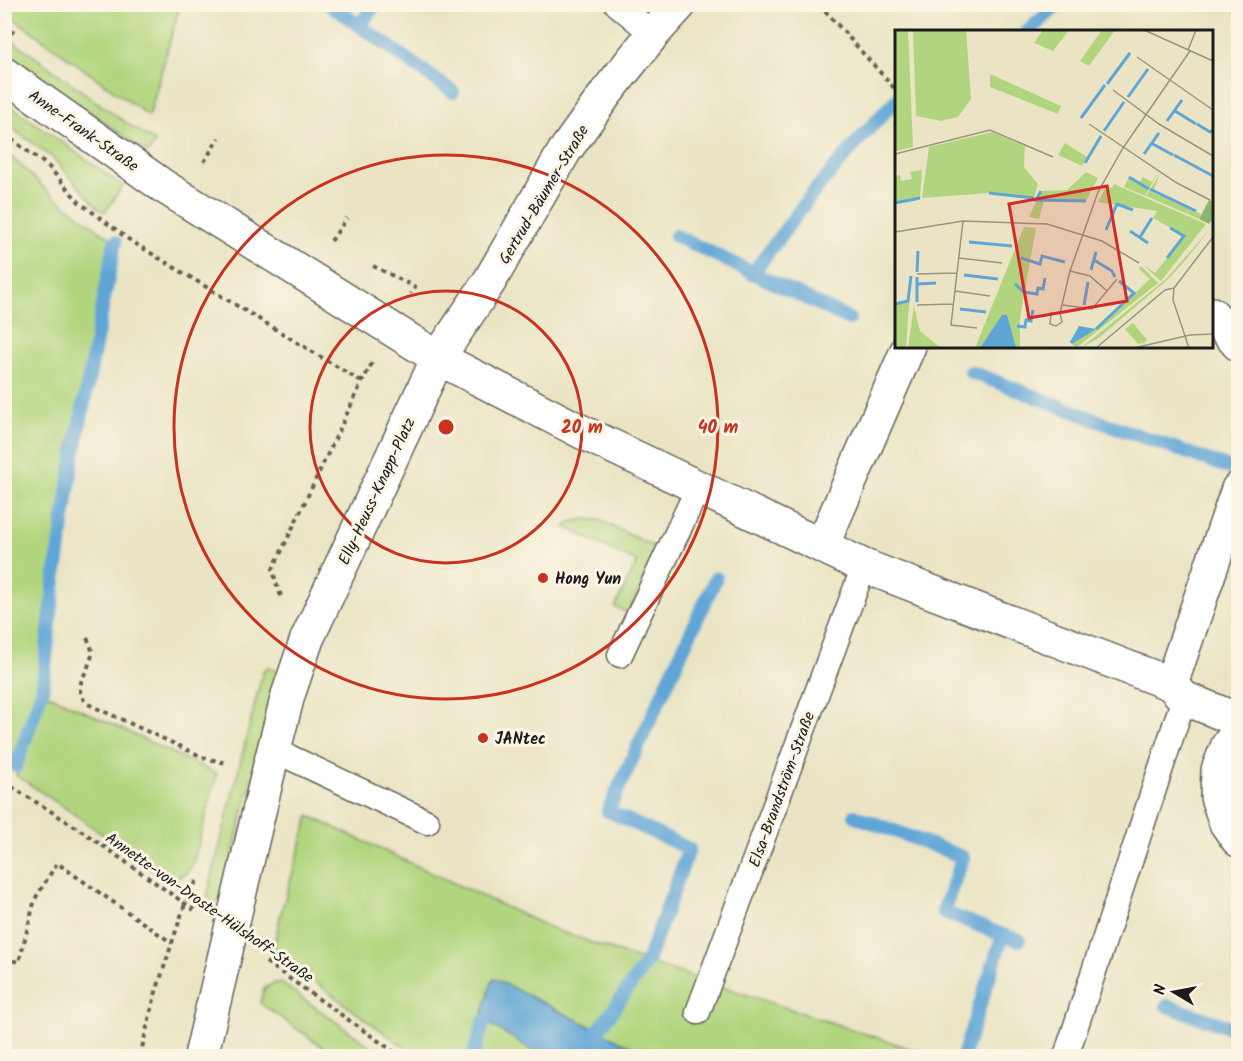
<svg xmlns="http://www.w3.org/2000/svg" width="1243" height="1061" viewBox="0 0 1243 1061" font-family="Kalam,sans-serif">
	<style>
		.green { fill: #b1d57e; stroke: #66784d; stroke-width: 1.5 }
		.water { fill: #5fa5d5; stroke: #3e6078; stroke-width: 1.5 }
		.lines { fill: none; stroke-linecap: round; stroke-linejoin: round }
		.stream { stroke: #5fa5d5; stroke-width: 14 }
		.service-casing { stroke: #646257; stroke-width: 27 }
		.minor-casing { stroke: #646257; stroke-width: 36 }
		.path { stroke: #646257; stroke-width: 4; stroke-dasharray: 4.5 4.5; stroke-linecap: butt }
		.service { stroke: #fff; stroke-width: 24 }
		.minor { stroke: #fff; stroke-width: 33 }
		.ring { fill: none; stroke: #c8321e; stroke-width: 3 }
		.poi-dot { fill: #c8321e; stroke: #fcf5e5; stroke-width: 2 }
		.labels { text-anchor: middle; stroke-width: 6; stroke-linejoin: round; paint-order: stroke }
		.street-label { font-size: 16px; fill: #1c1c1c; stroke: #fcf5e5 }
		.poi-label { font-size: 16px; font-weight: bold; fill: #1c1c1c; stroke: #fcf5e5; text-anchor: start }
		.inset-river { fill: none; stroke: #5fa5d5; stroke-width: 3 }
		.inset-road { fill: none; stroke: #989481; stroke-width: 1.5 }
		.view { fill: #d62828; fill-opacity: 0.15; stroke: #d62828; stroke-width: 3 }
		.inset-edge { fill: none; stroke: #1c1c1c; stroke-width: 3 }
		.centre { fill: #c8321e; stroke: #fcf5e5; stroke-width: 3 }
		.ring-label { font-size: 18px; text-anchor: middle; font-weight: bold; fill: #c8321e; stroke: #fcf5e5; stroke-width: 6; stroke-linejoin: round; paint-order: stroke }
	</style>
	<rect width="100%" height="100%" fill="#fcf5e5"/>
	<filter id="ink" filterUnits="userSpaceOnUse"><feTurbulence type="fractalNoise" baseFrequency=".0167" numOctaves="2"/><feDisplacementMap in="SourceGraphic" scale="12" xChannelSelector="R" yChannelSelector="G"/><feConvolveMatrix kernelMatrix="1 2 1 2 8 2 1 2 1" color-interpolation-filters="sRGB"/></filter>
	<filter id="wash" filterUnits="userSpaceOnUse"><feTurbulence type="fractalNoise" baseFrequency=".008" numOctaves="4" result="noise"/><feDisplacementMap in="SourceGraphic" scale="24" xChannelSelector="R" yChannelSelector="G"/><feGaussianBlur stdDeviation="1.35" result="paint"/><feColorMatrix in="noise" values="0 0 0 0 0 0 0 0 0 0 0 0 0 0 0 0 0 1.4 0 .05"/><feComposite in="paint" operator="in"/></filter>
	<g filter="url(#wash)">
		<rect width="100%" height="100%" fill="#eae4c4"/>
		<g class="green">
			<polygon points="5,4 180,5 149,116 5,12"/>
			<polygon points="5,35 119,118 155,142 148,153 5,52"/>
			<polygon points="4,101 123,186 105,212 99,209 53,158 5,123"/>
			<path d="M4,150L54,197L112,239L83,387L63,502L39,690L217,774L193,864C184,877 181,879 165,878L68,810L16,775L21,766L5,754Z"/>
			<polygon points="585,519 599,520 659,549 628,613 615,607 637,562 565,527 571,522"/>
			<polygon points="268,667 273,668 279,674 221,901 216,902 209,902 207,897 263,671"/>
			<polygon points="309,816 553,929 647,962 933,1056 417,1056 355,1012 273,950 281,913"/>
			<polygon points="274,983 281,983 384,1056 336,1056 260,1003 264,989"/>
		</g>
		<polygon class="water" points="493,978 636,1049 631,1056 542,1056 481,1019"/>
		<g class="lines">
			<g class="stream">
				<polyline points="329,4 453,92"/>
				<polyline points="1238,4 1238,5"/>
				<polyline points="360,25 376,4"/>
				<polyline points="1027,32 1059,4"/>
				<polyline points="676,236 849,319"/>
				<polyline points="752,274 812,194 867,131 896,100"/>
				<polyline points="971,372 1101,422 1230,468"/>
				<polyline points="4,758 16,766 42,691 55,579 72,465 115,242"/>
				<polyline points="855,816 963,857 943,912 1003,935 963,1056"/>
				<polyline points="1003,935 1019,940"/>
				<polyline points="1167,1006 1238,1030"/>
				<polyline points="598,1031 647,962 689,849 608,811 716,578"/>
				<polyline points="473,1056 484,1021"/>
			</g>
		</g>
	</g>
	<g filter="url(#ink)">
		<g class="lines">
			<defs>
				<g id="service">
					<polyline points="617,4 653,34"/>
					<polyline points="620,655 698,488"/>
					<polyline points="274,750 427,822"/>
					<polyline points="698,1012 864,566"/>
					<polyline points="1066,1056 1184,698"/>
				</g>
				<g id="minor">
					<polyline points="4,74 163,186 438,358 588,435 864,566 1171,684 1184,698 1238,720"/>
					<polyline points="1212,314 1238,344"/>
					<polyline points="822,546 909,346"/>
					<polyline points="1171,684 1238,489"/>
					<polyline points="1238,732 1228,745 1218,770 1217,797 1226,823 1238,840"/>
					<polyline points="201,1056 270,765 288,695 307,639 438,358 489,282 564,152 607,92 653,34 680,4"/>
				</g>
			</defs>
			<use href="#service" class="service-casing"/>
			<use href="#minor" class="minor-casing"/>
			<g class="path">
				<polyline points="819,4 895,89 896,89"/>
				<polyline points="4,26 14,33"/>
				<polyline points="4,134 48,166 79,202 131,241 362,382"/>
				<polyline points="204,162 219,138"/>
				<polyline points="331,241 347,218"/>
				<polyline points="373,266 415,287 411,294"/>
				<polyline points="281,596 276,583 273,569 362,382 372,363"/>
				<path d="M87,638C89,642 92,648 92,652C93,654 91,658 90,661C85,678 71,689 88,704L205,758L226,763"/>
				<polyline points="4,782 79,829 194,910"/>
				<polyline points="4,959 19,962 35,899 57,863 172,943"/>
				<polyline points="266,962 400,1056"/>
				<polyline points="140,1056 155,995 172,943 185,904 198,878"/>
			</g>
			<use href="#service" class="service"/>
			<use href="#minor" class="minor"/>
		</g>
	</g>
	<g class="ring">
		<circle cx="446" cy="427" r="136"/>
		<circle cx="446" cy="427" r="272"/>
	</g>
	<g class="poi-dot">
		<circle cx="543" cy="578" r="6"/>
		<circle cx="483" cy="738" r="6"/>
	</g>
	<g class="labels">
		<g class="street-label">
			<text transform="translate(84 130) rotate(35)" y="6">Anne-Frank-Straße</text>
			<text transform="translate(543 194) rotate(-59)" y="6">Gertrud-Bäumer-Straße</text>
			<text transform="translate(376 491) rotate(-65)" y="6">Elly-Heuss-Knapp-Platz</text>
			<text transform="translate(781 789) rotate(-70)" y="6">Elsa-Brandström-Straße</text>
			<text transform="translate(210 907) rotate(35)" y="6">Annette-von-Droste-Hülshoff-Straße</text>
		</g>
		<g class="poi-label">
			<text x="555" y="584">Hong Yun</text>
			<text x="495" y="744">JANtec</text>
		</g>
	</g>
	<g transform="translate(895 30)">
		<rect width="318" height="318" fill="#eae4c4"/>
		<path d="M0,0H13L18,117L1,121ZM18,0H71L76,69L63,87L46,91L21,86ZM148,0H174L158,21L139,13ZM207,0H220L194,36L185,31ZM95,44L166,76L163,84L95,57ZM97,102L130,116L129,137L143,154L139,168L94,163L27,168L34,117ZM170,113L192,127L187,136L163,125ZM27,140L25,168L0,173V146L5,145L6,151L17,149L15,142ZM191,142L203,148L191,171H149L144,189L134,187L146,161L172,160ZM263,143L250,166L229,157L234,147L244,153L248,147L257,152ZM265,144L258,162L306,184L304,189L251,166ZM219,154L311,194L266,251L248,235L260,243L290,206L258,188L262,181L203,172L212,155L217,158ZM129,197L141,198L125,288V318H80ZM316,198L288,233L272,250L205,307L186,318L271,249ZM246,236L263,253L181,318L177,314L208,293L255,249L244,239ZM16,246L11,318H0V275L14,271ZM19,276L25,301L46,318H13ZM238,293L252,310L249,313L243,314L230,299Z" fill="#b1d57e"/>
		<path d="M314,170L318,172V189L314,194L304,189Z" fill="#8cb66d"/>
		<path d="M112,285L121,318H85L107,285ZM184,296L201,299L177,314L175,312Z" fill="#5fa5d5"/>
		<path class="inset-river" d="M212,54L235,23M233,67L253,39M280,81L301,94M186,88L210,55M272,91L287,70M302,94L315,102L318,100M209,101L229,72M256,113L278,125M249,124L264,103M279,125L318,146M190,133L206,106M234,147L254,159M255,159L301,181M146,161L141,170L191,171M94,163L139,168M0,173L25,168M211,200L222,174L238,180M235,201L253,213M245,207L257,188M74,212L117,216M126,228L145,234L147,226L170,232M272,228L289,206L275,198M199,230L217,241L220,247M196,240L201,222M22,242L23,221M69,245L103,249M23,254L41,253M120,254L129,262L142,264L143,258L148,259L150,248M22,272V247M0,274L13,271L16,246M189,275L193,252M65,279L91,282M122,296L130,297L131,290L136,291L138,280M201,299L239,263L224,251"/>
		<path class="inset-road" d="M249,0L318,31M293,20L301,0M242,27L318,80M218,60L264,94L318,126M194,94L282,153L315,170M0,124L95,100L158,127M68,191L56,295L82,298M0,202L68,191L152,194L207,211L244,233M64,228L107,233M175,241L195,246L212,261M22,244L62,243M60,261L95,266M22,275L59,274M168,275L197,279L222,249M165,283H156L155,294L161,296L167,292L165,283L175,241L203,162L228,118L295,21M201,318L270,260L279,258M239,318L295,305L318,304M294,318L278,270L279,258L318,207"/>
		<path class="view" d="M212,156L232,271L134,288L114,174Z"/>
		<rect width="318" height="318" class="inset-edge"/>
	</g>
	<circle cx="446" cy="427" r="9" class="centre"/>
	<g class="ring-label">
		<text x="582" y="433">20 m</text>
		<text x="718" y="433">40 m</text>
	</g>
	<rect width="1243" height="1061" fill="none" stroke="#fcf5e5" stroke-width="24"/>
	<g transform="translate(1174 992) rotate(280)" stroke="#fcf5e5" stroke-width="4.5" paint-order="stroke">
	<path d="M0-4.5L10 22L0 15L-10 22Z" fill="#1c1c1c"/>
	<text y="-9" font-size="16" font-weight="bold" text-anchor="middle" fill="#1c1c1c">N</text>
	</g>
</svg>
